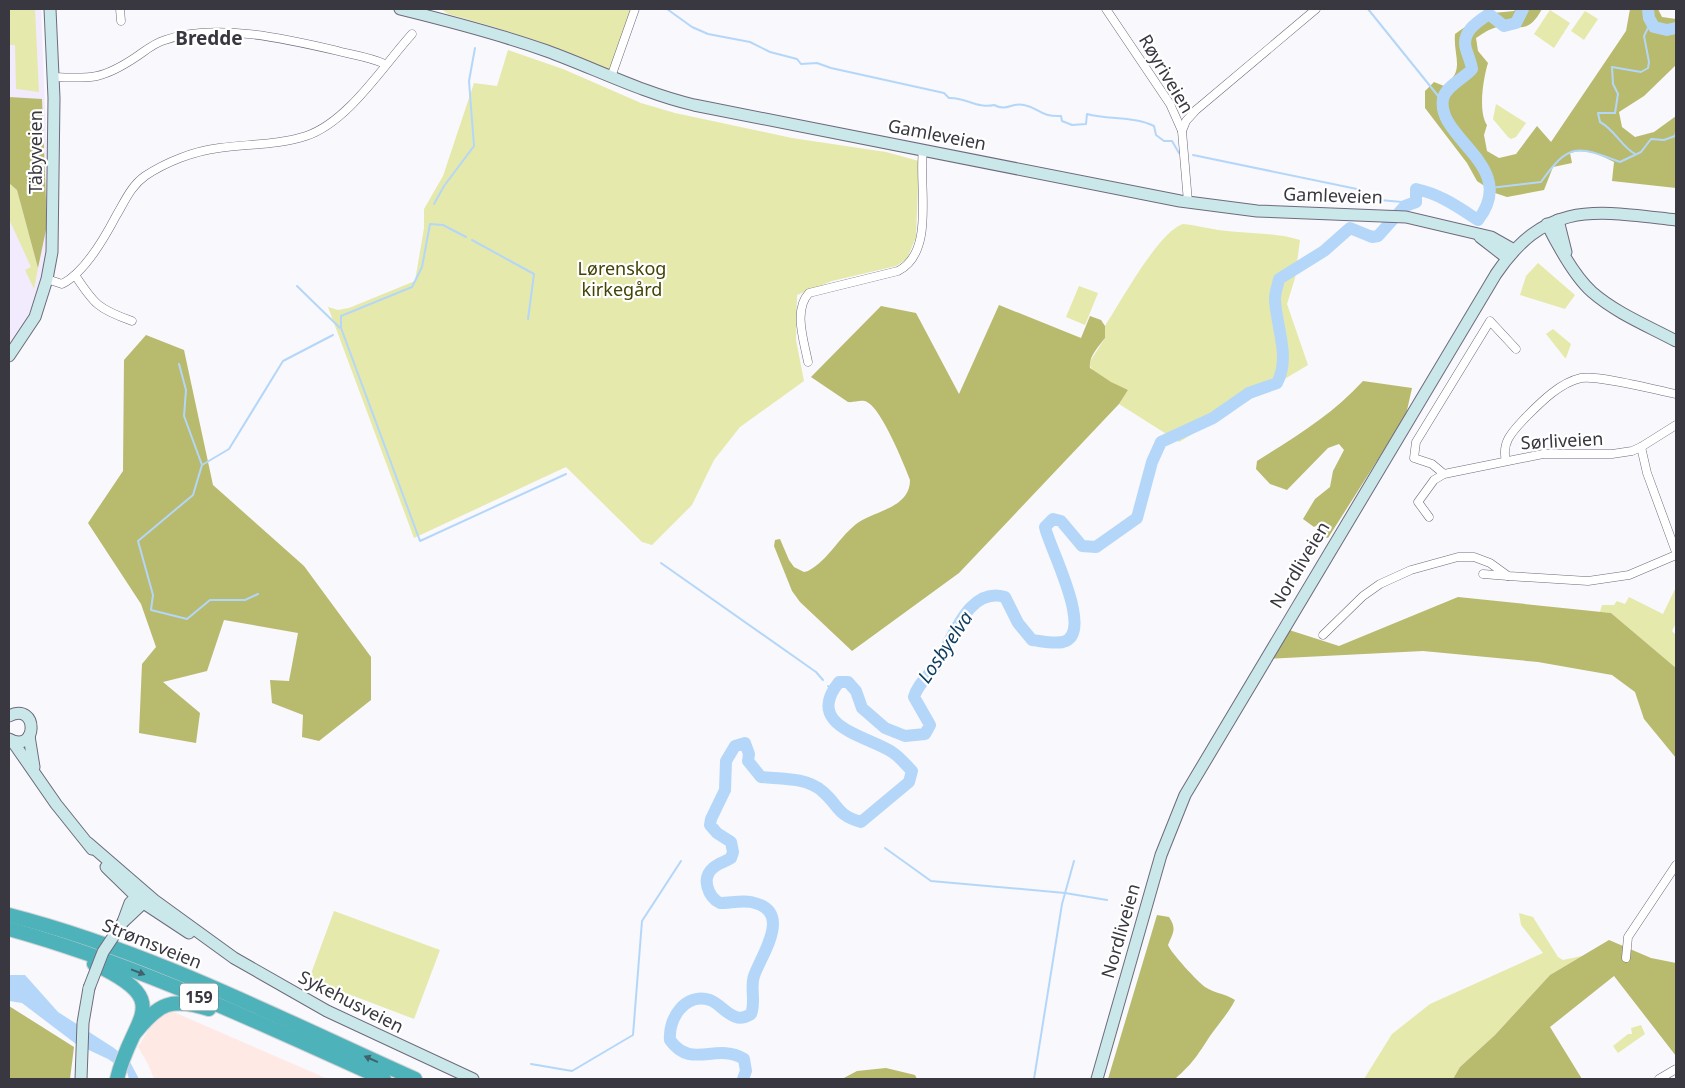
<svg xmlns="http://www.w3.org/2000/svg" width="1685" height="1088" viewBox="0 0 1685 1088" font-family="'Noto Sans',sans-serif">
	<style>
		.industrial { fill: #fee9e4 }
		.medical { fill: #f1ebfd }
		.green { fill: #e6e9ac }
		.forest { fill: #b8ba6d }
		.water { fill: #b4d7f9 }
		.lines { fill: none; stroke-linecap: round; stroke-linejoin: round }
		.stream { stroke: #b4d7f9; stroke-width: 2 }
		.river { stroke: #b4d7f9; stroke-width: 12 }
		.street-casing { stroke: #6f6a7c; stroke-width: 9 }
		.secondary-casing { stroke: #6f6a7c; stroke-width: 13 }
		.highway-casing { stroke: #d3d3d5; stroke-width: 16 }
		.street { stroke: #fff; stroke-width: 8 }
		.secondary { stroke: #cae8ea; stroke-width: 11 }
		.highway { stroke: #4eb2ba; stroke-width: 14 }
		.secondary-bridge-casing { stroke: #6f6a7c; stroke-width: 13; stroke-linecap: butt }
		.secondary-bridge { stroke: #cae8ea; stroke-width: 11 }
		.oneway { fill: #40626a }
		.labels { text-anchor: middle; stroke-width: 4.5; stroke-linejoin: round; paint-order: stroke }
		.shield { fill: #fff; stroke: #747379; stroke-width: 1 }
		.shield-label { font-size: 16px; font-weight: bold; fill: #39373f }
		.street-label { font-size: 18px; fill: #39373f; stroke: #fff }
		.park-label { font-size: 18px; fill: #434304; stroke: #fff }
		.neighbourhood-label { font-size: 19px; font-weight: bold; fill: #39373f; stroke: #fff }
		.water-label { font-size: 19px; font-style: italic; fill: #103e61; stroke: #fff }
	</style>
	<rect width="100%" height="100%" fill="#f9f8fc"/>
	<polygon class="industrial" points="169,1010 328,1079 154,1079 148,1064 138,1047 152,1024"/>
	<polygon class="medical" points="9,9 41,9 50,228 37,306 9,350"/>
	<g class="green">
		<polygon points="9,9 35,9 39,92 16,89 15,45 9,45"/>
		<path d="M441,9H631L609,71C556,46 504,29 448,14Z"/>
		<polygon points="1550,10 1570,23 1554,48 1534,34"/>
		<polygon points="1585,11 1598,19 1584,40 1571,31"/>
		<polygon points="508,50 563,69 641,103 675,113 792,138 886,152 919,161 916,237 907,259 896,266 832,281 797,295 796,340 804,381 740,427 714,460 692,505 652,545 642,542 566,467 414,538 328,307 338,310 349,308 415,281 424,228 424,209 443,176 474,83 497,86"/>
		<polygon points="1496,104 1526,123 1516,137 1511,139 1508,137 1493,119"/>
		<polygon points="9,183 17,190 38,268 34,289 25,270 31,267 9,219"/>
		<path d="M1183,224C1195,225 1206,228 1218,230C1246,234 1274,232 1300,240L1295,278L1287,304L1308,365L1179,442L1119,404L1128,390C1117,385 1092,377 1089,363L1105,338V326C1120,303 1159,231 1183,224Z"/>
		<polygon points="1538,263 1575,295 1565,309 1520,295 1526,276"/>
		<polygon points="1079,286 1098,293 1085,325 1066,317"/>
		<polygon points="1553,329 1571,344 1566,358 1565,358 1546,334"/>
		<polygon points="1676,587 1676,623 1672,631 1676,635 1676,668 1611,613 1600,612 1602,605 1614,605 1617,601 1625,604 1629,597 1663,614"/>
		<polygon points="334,911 440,950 414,1019 309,979"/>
		<polygon points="1519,913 1533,917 1558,957 1563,960 1582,956 1550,975 1495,1035 1460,1067 1453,1079 1364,1079 1392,1034 1430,1004 1543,953 1521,925"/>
		<polygon points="1641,1025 1645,1034 1618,1053 1613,1046 1628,1034 1632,1034 1631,1028"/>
	</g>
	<g class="forest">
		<path d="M1516,9H1542C1525,40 1516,20 1494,28C1487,30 1481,35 1476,38L1478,51L1488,63C1483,79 1478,112 1487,125L1484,135L1487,151L1499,158L1516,154L1537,126L1551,142L1626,31L1630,9H1658L1662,17L1676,19V65L1644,96L1619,112L1622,127L1635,137L1654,132L1676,116V188L1612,181L1614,162C1600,155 1586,148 1570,153L1572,163L1553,167L1544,190L1507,197L1495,193L1477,181L1467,163L1425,108V91L1434,82L1444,86C1466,70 1453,57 1455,34L1483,14L1514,11Z"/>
		<polygon points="9,97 42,99 47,225 38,268 17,190 9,183"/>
		<path d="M999,305L1081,338L1090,316L1101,320L1105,326V338C1099,346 1088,357 1090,368L1111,382L1128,390L1119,404L959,573L852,651L800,602L792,591L774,546L775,540L780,539L789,560L794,567L804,572L808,571C829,560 840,535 859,522C878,510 910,507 910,480C904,464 881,408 867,402C861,399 854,403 848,402L811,377L881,306L916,313L959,394Z"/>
		<polygon points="146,335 184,350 213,485 304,566 371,657 371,700 319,741 302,737 303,715 272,703 270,680 289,681 298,633 224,620 207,671 163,682 200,713 196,743 139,733 142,664 156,647 141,604 88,523 123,471 124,360"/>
		<path d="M1363,381L1412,388L1406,415L1328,538L1325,537L1326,526L1321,523L1314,527L1303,519L1315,499L1330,487L1333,471L1344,450L1339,444L1328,448L1287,490L1270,484L1256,469L1257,461C1295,437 1332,415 1363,381Z"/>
		<polygon points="1458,597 1611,613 1676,668 1676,758 1644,719 1635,692 1612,675 1538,662 1423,651 1264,659 1283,628 1339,646"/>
		<path d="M1157,915L1169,917C1177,929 1173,933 1168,945C1171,953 1198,982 1205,987C1214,993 1226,994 1235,1000C1228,1014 1219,1023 1210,1036C1197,1056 1193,1063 1175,1079H1108Z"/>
		<polygon points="1609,940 1651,958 1676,963 1676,1056 1614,976 1550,1027 1582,1079 1453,1079 1460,1067 1495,1035 1550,975"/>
		<polygon points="9,1006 74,1047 70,1079 9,1078"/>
		<polygon points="886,1068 915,1075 917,1079 842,1079 857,1071"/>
	</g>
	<polygon class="water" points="9,975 25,975 58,1012 114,1048 130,1062 139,1079 129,1079 127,1072 108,1059 76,1044 22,1003 9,1001"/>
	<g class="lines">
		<g class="stream">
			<polyline points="569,9 586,9"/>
			<path d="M667,9L692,27L708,34L750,42L770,52L797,59L801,64L817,63L831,68L944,93L949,98C965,97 978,109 994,105C1007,112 1012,102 1024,105C1040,108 1040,117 1061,116L1062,121L1072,125L1086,124L1087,114C1109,120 1134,116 1154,126L1156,135L1164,141H1172L1179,153"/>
			<polyline points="1368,9 1443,102"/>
			<path d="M1635,154C1621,146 1615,130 1600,122L1598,113H1615L1618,94L1613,84L1612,67L1641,72L1648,68L1649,62L1644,36L1648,28L1654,27"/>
			<polyline points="1193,155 1357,189 1369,199 1402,202 1405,206"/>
			<path d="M1490,188L1541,182C1569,143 1576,145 1620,162L1641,152L1651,139L1664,140L1675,136L1676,132"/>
			<polyline points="434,204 444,186 474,146 469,81 475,48"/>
			<polyline points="466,237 443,225 430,224 422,267 412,287 341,316 341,328 420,541 566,474"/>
			<polyline points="472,240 534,274 528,319"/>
			<polyline points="297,286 340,328"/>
			<polyline points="179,364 186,390 184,416 202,465"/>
			<polyline points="661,563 816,672 823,680"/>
			<polyline points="258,594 245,600 210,600 187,619 151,610 153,595 138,541 193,495 202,465 229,449 283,361 333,335"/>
			<polyline points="828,686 832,691"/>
			<polyline points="885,848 931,881 1065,893 1107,900"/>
			<polyline points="531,1064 572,1071 633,1035 642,921 681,861"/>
			<polyline points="1034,1079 1062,904 1074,861"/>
		</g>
		<g class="river">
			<polyline points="1648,9 1649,18 1654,27 1667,30 1676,28"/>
			<path d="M743,1079L746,1071L744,1059C716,1042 691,1070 670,1040C668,1019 685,992 710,1000C720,1004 726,1014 736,1017C741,1019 746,1017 751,1014C756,1002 750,988 754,976C762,953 794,911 751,902C741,900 730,903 720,903C708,897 701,878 713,868C718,863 725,862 731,858L733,852L731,842L717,833L710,825L711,819L725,790L726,761L735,746L745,743L749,754L748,761L761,777C780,779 806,777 822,791C839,805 836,815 861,822L909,782L912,771C906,765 900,757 892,752C865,735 804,726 839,682H848L856,691L862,708L885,728L905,736L925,734L930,725L914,697C918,683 930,675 938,662C953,639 968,586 1005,597L1018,623L1032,640C1041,641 1053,644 1063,642C1096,634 1048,545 1045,527L1053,519L1061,521L1082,546L1096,547L1137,518L1152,462L1161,442L1213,418L1249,393L1277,383C1291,357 1276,327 1275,299C1275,292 1278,285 1279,279L1324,251L1350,228L1372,237L1378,236L1405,206L1416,202V189C1440,194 1458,207 1478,220C1520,166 1436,139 1443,99C1445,86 1465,78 1472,69C1471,62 1468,56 1466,49C1461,32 1477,22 1489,14L1504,26L1516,23L1523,9"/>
		</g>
		<defs>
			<g id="street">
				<polyline points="120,9 121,21"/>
				<polyline points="1106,9 1170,104 1182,131"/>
				<path d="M54,77C92,79 103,79 136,57C145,51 154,43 165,40C215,22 287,39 338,51C353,55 370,57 385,64"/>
				<polyline points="611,77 635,9"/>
				<polyline points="1188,202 1182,131 1186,121 1196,110 1316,9"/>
				<path d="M75,275C94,304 98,309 132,321"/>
				<path d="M47,279L62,284C84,273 105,237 116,216C125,201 131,186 145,176C166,162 194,151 219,148C248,144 278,145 306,136C348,122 383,66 412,34"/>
				<path d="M808,362C804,341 793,310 809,293L898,271C936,252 918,185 923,150"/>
				<polyline points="1641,447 1647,473 1676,552"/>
				<path d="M1506,461C1501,442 1513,431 1525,418C1540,403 1559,383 1581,378C1600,375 1655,390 1676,394"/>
				<polyline points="1444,474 1432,464 1414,458 1416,442 1490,321 1516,349"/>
				<polyline points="1429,517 1418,502 1434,480 1444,474 1543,454 1612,454 1632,451 1641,447 1676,425"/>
				<polyline points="1483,574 1508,576"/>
				<polyline points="1323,635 1363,596 1380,584 1411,570 1458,557 1474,557 1490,563 1508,576 1588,581 1629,575 1676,555"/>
				<polyline points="1626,958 1628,937 1676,865"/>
				<polyline points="1659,1079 1676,1069"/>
			</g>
			<g id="secondary">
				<path d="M400,9C449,21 499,34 547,51C596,69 643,93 694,105L1180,201L1257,211L1406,217L1491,237L1514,250"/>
				<polyline points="1558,220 1566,252"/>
				<path d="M1547,224C1558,246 1574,276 1592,292C1616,313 1648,326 1676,341"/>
				<polyline points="1480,237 1507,258"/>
				<polyline points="9,356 35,317 47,279 52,252 54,98 50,9"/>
				<path d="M9,716C39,701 38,755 9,739"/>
				<polyline points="29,736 34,767"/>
				<polyline points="13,742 56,804 92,849"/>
				<polyline points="88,843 154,900 234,958 327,1011 473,1079"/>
				<polyline points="106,867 142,902 189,933"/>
				<polyline points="123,922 140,906 144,896"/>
				<polyline points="123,922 130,903 141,892"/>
				<polyline points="81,1079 83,1023 89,988"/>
				<path d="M1097,1079L1161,855L1185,795L1496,274C1547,199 1596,211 1676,220"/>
			</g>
			<g id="highway">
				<path d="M9,915C150,951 283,1020 415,1079"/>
				<path d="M9,929C139,965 261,1024 384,1079"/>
				<path d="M94,964C177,1003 132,1015 117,1079"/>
				<path d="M135,1033C159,1003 171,997 209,1009"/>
			</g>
		</defs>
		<use href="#street" class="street-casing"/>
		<use href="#secondary" class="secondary-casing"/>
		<use href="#highway" class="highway-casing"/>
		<use href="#street" class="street"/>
		<use href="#secondary" class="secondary"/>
		<use href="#highway" class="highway"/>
		<defs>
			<polyline id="secondary-bridge" points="89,988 103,952 123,922"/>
		</defs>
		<use href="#secondary-bridge" class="secondary-bridge-casing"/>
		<use href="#secondary-bridge" class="secondary-bridge"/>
	</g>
	<defs><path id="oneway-solid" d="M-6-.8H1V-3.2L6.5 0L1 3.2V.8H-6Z" transform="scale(1.25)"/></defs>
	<g class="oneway">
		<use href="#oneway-solid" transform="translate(138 972) rotate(21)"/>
		<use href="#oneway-solid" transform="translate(371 1059) rotate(-156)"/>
	</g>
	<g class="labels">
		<rect class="shield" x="180" y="983.5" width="38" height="27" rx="4"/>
		<g class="shield-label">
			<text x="199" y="1003">159</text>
		</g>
		<g class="street-label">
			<text transform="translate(1166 74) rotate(59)" y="6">Røyriveien</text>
			<text transform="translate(937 135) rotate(11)" y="6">Gamleveien</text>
			<text transform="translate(36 152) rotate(-90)" y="6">Täbyveien</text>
			<text transform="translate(1333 196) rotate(2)" y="6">Gamleveien</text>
			<text transform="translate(1562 441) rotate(-3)" y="6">Sørliveien</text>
			<text transform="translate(1300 565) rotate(-59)" y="6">Nordliveien</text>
			<text transform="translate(1121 931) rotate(-74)" y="6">Nordliveien</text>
			<text transform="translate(152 944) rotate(22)" y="6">Strømsveien</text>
			<text transform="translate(351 1002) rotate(27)" y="6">Sykehusveien</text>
		</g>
		<g class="park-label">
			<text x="622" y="275">Lørenskog<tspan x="622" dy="21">kirkegård</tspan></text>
		</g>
		<g class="neighbourhood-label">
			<text x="209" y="45">Bredde</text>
		</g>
		<g class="water-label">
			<text transform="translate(945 647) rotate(-56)" y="7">Losbyelva</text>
		</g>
	</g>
	<rect width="1685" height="1088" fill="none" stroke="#39373f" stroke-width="20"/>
</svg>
